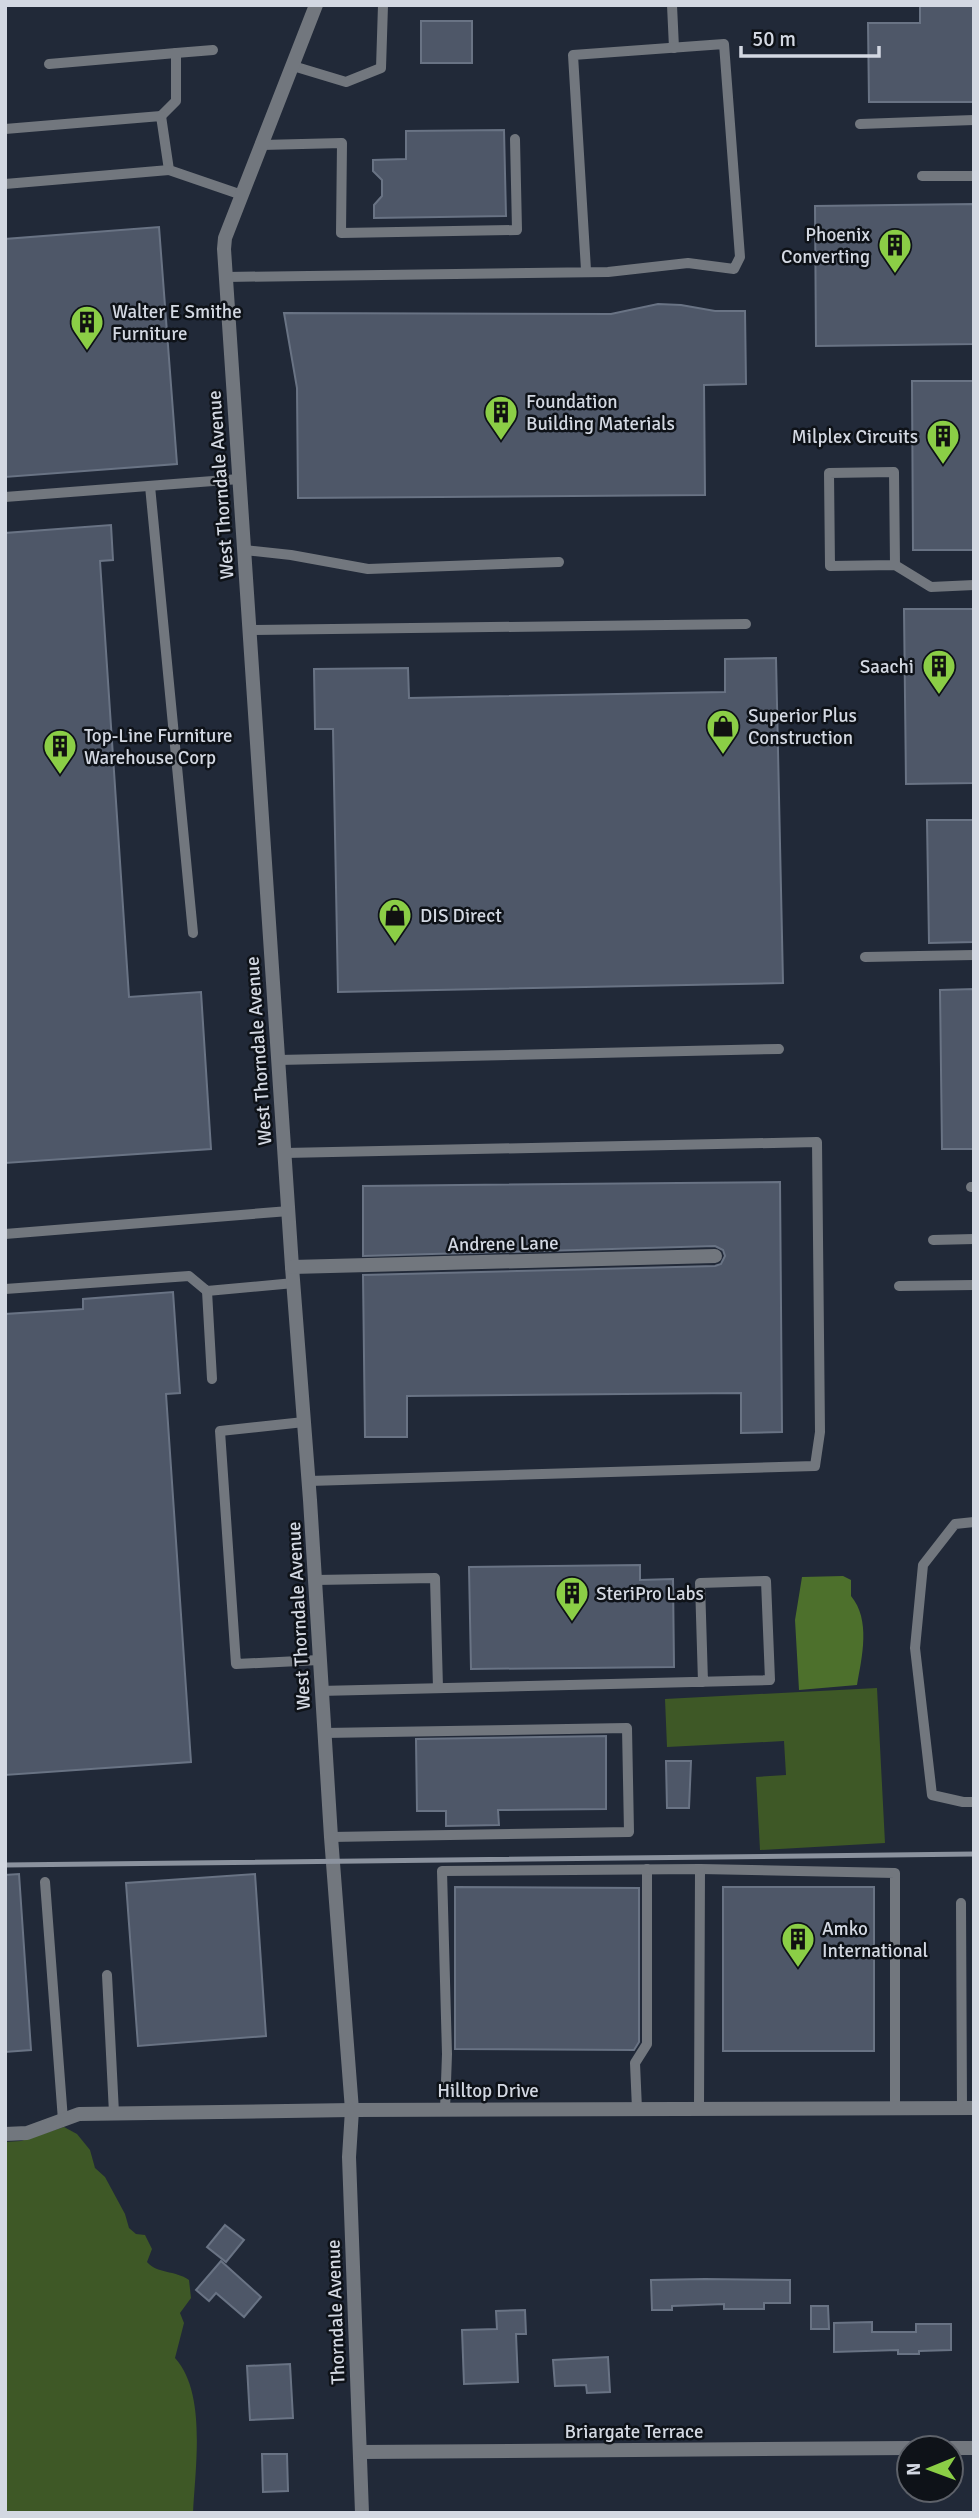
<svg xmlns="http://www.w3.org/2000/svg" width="979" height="2518" viewBox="0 0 979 2518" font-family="Signika,sans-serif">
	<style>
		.green { fill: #3e5826 }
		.water { fill: #4d702c }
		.building { fill: #4e5768; stroke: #697384; stroke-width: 2 }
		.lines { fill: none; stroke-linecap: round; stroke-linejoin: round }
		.service { stroke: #72777e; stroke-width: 10 }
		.minor { stroke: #72777e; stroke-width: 14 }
		.rail { stroke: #8b929e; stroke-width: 5 }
		.labels { text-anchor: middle; stroke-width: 5; stroke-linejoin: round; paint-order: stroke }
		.poi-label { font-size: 19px; fill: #d3d8e2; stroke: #0e1218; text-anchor: start }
		.street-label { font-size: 19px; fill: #d3d8e2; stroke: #0e1218 }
	</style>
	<rect width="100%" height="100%" fill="#212938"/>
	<g class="green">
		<polygon points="877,1688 885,1843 760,1850 756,1777 786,1775 784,1741 667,1747 665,1699"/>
		<path d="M64,2127L77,2134L90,2150L95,2168L105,2177L125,2214L129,2228L136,2234L145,2235L152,2249L147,2262C157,2274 175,2270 189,2280L191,2298L180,2313L184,2323L175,2358C207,2393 195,2469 193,2513H5V2142L21,2141Z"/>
	</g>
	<path class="water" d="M843,1576L851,1580V1596C871,1620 862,1657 857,1685L799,1690L795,1620L802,1577Z"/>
	<g class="building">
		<polygon points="920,5 974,5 974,102 869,102 868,23 920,23"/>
		<rect x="421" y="21" width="51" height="42"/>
		<polygon points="504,130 506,216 374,218 374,205 382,196 382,180 373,171 373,160 406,159 406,131"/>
		<polygon points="974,204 974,344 816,346 815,206"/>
		<polygon points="159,227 177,464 5,477 5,239"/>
		<polygon points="658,304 681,305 715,311 745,311 746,384 704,385 705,495 298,498 297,388 284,313 611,314"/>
		<polygon points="912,381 974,381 974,550 913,550"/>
		<polygon points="111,525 113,560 100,561 129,997 201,992 211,1149 5,1163 5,533"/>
		<polygon points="904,609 974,609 974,783 906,784"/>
		<polygon points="776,658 783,983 338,992 333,729 315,729 314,669 408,668 409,698 725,692 725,659"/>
		<polygon points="927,820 974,820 974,942 929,943"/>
		<polygon points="974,989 974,1149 942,1149 940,990"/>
		<polygon points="780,1182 782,1432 741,1433 741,1393 407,1396 407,1437 365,1437 363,1275 715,1266 721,1264 725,1256 723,1250 715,1246 363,1256 363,1186"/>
		<polygon points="173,1292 180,1393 166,1394 191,1762 5,1775 5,1314 83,1309 83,1299"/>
		<polygon points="640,1565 640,1580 673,1579 674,1667 471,1669 469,1567"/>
		<polygon points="606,1736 606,1809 498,1810 499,1825 446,1826 446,1811 417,1811 416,1739"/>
		<polygon points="666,1761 691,1761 689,1808 667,1808"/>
		<polygon points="19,1874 31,2050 5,2052 5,1875"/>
		<polygon points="255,1874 266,2036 138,2046 126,1883"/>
		<polygon points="455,1887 639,1888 639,2042 634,2050 455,2049"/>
		<rect x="723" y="1887" width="151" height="164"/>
		<polygon points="225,2225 244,2240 226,2262 207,2247"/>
		<polygon points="221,2261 261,2297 244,2317 216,2293 209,2301 196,2290"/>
		<polygon points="705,2279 790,2280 790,2303 764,2303 764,2309 724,2309 724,2304 672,2306 672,2310 652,2310 651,2280"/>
		<polygon points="811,2306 828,2306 829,2329 811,2329"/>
		<polygon points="525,2310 526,2334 516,2334 518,2382 464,2384 462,2330 497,2329 496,2311"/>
		<polygon points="872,2322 872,2332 916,2332 916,2324 951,2324 951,2350 919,2351 919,2354 898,2354 898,2350 834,2352 834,2323"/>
		<polygon points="608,2357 610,2392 587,2393 586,2385 555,2386 553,2360"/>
		<polygon points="290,2364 293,2418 250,2420 247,2366"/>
		<polygon points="262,2454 287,2454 288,2491 263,2492"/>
	</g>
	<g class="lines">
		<g class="service">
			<polyline points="672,5 674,48"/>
			<polyline points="176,53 213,50"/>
			<polyline points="49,64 176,53 176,101 161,116"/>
			<polyline points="293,66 346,82 381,68 383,5"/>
			<polyline points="860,124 974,120"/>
			<polyline points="5,129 161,116 169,170 242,195"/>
			<polyline points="262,145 342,143 341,233 517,230 515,139"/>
			<polyline points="922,176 974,176"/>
			<polyline points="5,184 169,170"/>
			<polyline points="226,277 608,272 688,263 734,269 740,257 724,44 573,55 586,270"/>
			<polyline points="150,486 193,933"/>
			<polyline points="5,497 239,479"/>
			<polyline points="244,550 291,555 368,569 559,562"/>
			<polyline points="895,565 894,472 829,473 830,566 895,565 931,587 974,585"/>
			<polyline points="250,630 746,624"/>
			<polyline points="865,957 974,955"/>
			<polyline points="278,1060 779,1049"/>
			<polyline points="285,1153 817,1142 820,1432 815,1466 309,1481"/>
			<polyline points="971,1187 974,1187"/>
			<polyline points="5,1234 289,1211"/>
			<polyline points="933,1240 974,1239"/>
			<polyline points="899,1286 974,1285"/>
			<polyline points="5,1289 189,1276 207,1291 294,1283"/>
			<polyline points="207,1291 212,1379"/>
			<polyline points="304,1422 220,1431 236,1664 319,1660"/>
			<polyline points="974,1522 955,1524 923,1565 915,1648 932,1795 963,1802 974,1802"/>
			<polyline points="315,1580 435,1578 438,1688"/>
			<path d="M321,1691C471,1688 621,1684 770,1680L766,1581L700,1583L703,1682"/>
			<polyline points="324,1733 627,1728 629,1832 331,1837"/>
			<polyline points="700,1869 895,1873 895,2108"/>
			<polyline points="45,1882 63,2120"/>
			<polyline points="961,1903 962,2108"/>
			<polyline points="107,1975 114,2113"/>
			<polyline points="637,2109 635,2063 647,2044 647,1869"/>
			<polyline points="445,2110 447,2054 442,1871 700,1869 699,2109"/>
		</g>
		<g class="minor">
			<polyline points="316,5 225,238 224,249 292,1267 310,1500 331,1837 352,2110 349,2157 362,2513"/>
			<polyline points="292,1267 715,1256"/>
			<polyline points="5,2134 27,2133 79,2114 352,2110 974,2108"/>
			<polyline points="951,2448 974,2448"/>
			<polyline points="360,2452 909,2448"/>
		</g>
		<polyline class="rail" points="5,1865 974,1854"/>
	</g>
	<defs>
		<symbol id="building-pin" viewBox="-11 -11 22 30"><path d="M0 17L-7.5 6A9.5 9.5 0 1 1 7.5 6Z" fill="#8bce46" stroke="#0e1218"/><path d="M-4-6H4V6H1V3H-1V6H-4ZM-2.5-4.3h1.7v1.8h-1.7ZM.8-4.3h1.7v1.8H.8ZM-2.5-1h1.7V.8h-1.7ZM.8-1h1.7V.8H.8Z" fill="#111"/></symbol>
		<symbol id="shop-pin" viewBox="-11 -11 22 30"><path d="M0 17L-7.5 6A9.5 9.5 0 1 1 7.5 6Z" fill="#8bce46" stroke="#0e1218"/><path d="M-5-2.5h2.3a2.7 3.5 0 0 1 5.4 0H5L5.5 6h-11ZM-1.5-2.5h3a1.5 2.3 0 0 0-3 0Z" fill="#111"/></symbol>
	</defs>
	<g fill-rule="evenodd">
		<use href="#building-pin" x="876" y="226" width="38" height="52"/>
		<use href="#building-pin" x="68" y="303" width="38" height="52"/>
		<use href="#building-pin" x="482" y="393" width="38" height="52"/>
		<use href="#building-pin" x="924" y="417" width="38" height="52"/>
		<use href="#building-pin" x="920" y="647" width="38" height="52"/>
		<use href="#shop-pin" x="704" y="707" width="38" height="52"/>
		<use href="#building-pin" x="41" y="727" width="38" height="52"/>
		<use href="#shop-pin" x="376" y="896" width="38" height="52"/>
		<use href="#building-pin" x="553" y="1574" width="38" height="52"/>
		<use href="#building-pin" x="779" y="1920" width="38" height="52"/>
	</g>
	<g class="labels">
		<g class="poi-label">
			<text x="870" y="241" text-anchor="end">Phoenix<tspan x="870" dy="22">Converting</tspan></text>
			<text x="112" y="318">Walter E Smithe<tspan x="112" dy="22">Furniture</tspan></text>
			<text x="526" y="408">Foundation<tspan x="526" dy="22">Building Materials</tspan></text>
			<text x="918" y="443" text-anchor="end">Milplex Circuits</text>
			<text x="914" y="673" text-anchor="end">Saachi</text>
			<text x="748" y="722">Superior Plus<tspan x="748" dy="22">Construction</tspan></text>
			<text x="84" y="742">Top-Line Furniture<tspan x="84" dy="22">Warehouse Corp</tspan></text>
			<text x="420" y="922">DIS Direct</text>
			<text x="596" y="1600">SteriPro Labs</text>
			<text x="822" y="1935">Amko<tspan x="822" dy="22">International</tspan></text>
		</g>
		<g class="street-label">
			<text transform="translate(220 485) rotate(-94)" y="7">West Thorndale Avenue</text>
			<text transform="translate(258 1051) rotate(-94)" y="7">West Thorndale Avenue</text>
			<text transform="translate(503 1243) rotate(-1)" y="7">Andrene Lane</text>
			<text transform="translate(298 1616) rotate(-93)" y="7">West Thorndale Avenue</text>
			<text x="488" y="2097">Hilltop Drive</text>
			<text transform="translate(335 2312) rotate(-92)" y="7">Thorndale Avenue</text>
			<text x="634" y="2438">Briargate Terrace</text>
		</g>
	</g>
	<rect width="979" height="2518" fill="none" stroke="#d3d8e2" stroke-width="14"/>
	<g transform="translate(930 2469) rotate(269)"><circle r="33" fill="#0e1218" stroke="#5d6169" stroke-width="2"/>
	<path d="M0-5L12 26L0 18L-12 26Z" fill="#8bce46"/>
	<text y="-10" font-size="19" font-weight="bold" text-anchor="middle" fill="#d3d8e2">N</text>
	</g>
	<path d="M741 46v10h138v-10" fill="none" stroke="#d3d8e2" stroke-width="3.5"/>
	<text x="752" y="46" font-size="21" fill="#d3d8e2" stroke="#0e1218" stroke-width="5" paint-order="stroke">50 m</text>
</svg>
